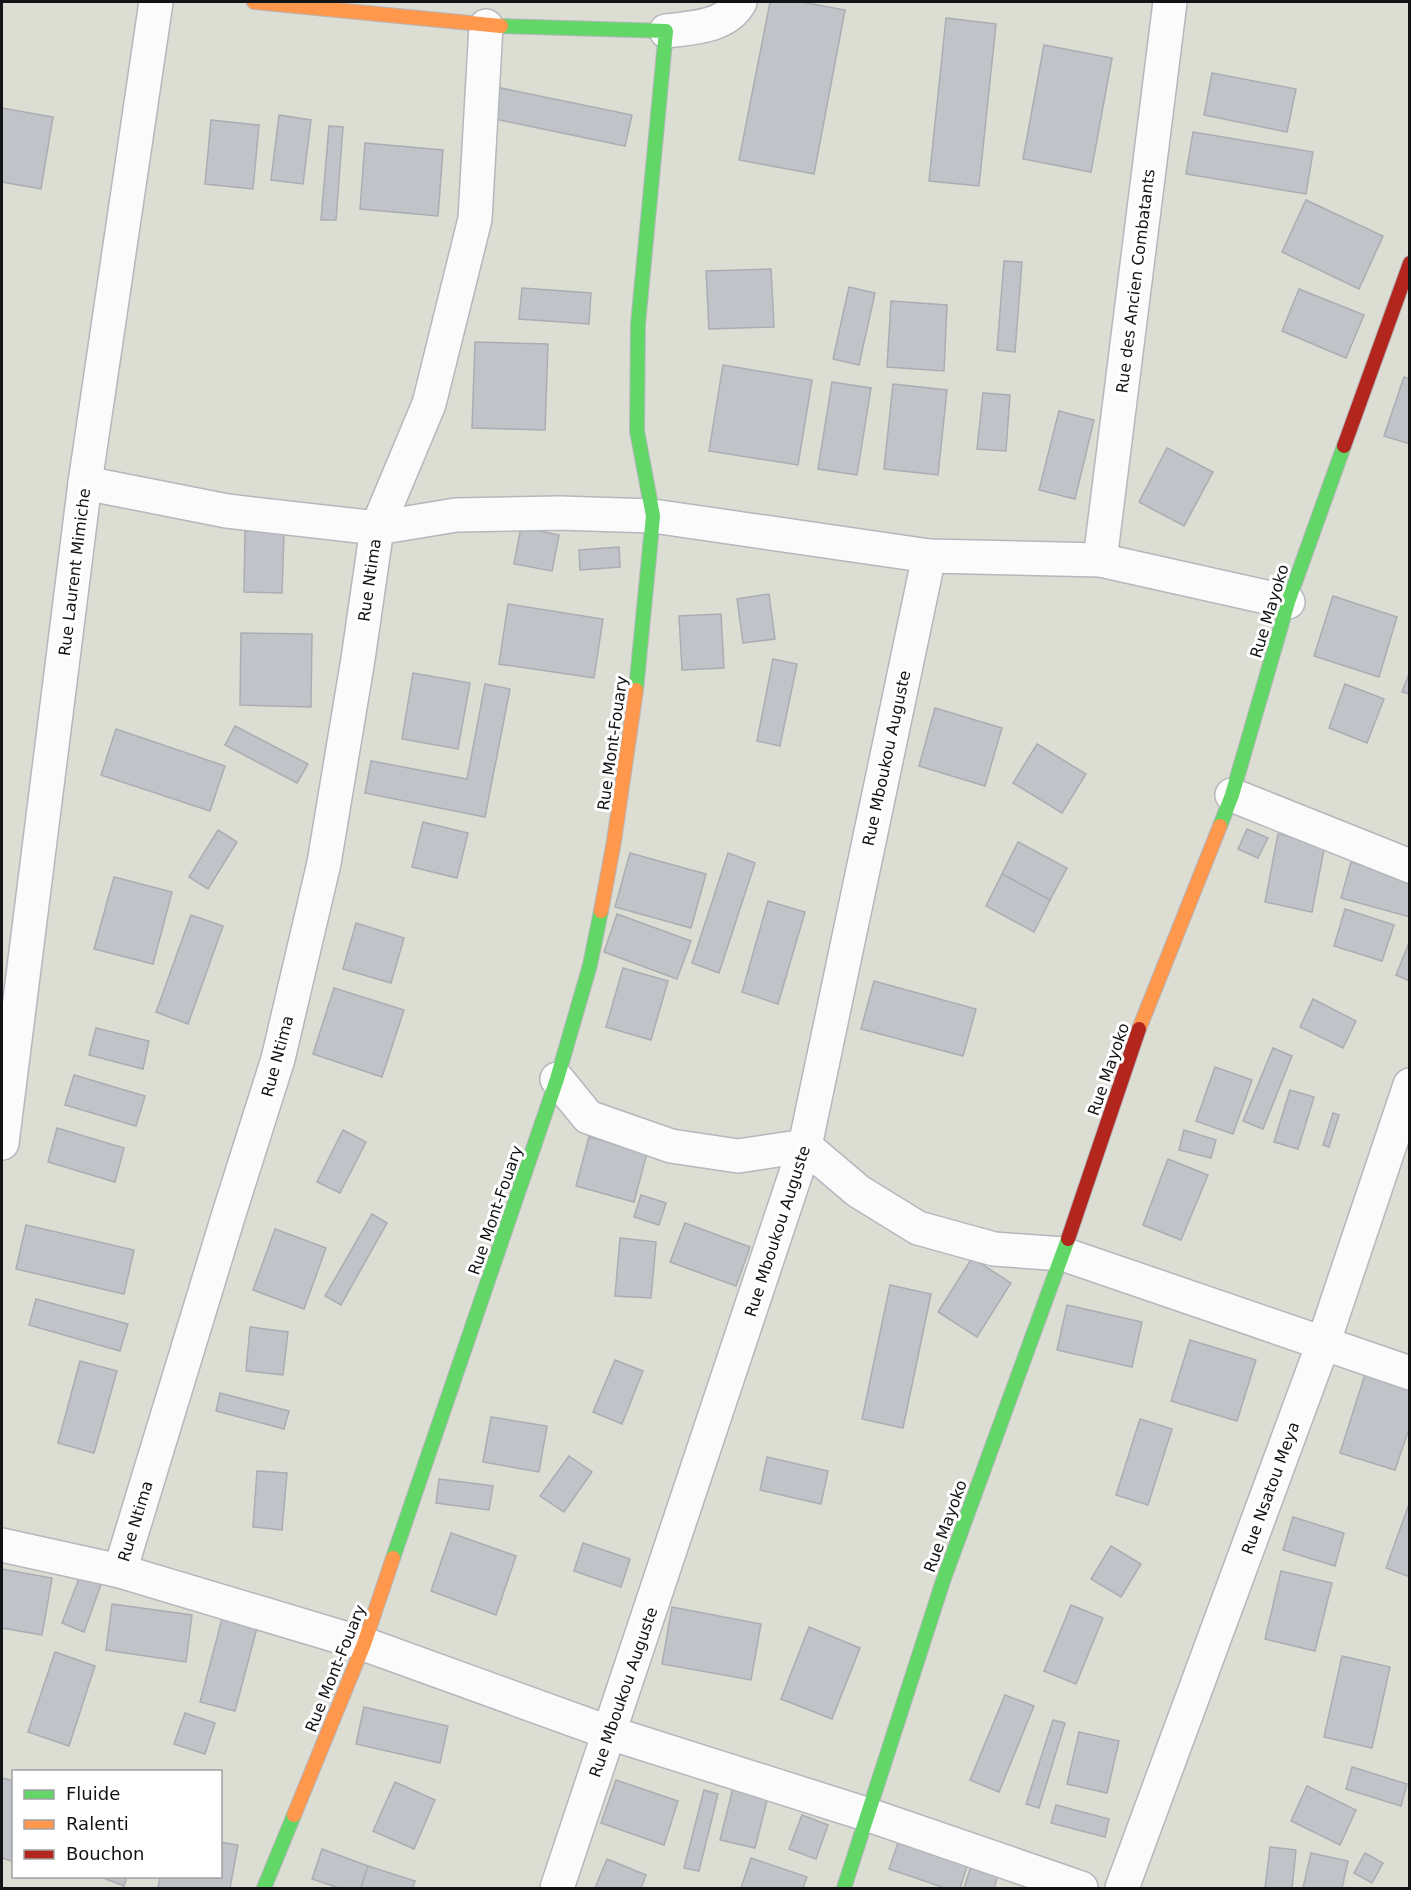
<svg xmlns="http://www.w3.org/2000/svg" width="1411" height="1890" viewBox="0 0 1411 1890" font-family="'DejaVu Sans',sans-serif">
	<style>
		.green { fill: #dcddd3; fill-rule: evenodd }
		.building { fill: #c0c3c8; stroke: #abadb3; stroke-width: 1.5 }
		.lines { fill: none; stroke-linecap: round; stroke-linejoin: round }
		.street-casing { stroke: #b5b7bc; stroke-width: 36 }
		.fast-casing { stroke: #b5b7bc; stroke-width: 16 }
		.slow-casing { stroke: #b5b7bc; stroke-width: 16 }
		.jam-casing { stroke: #b5b7bc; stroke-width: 16 }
		.street { stroke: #fbfbfc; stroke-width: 33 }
		.fast { stroke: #63d668; stroke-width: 14 }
		.slow { stroke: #ff974d; stroke-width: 14 }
		.jam { stroke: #b3261e; stroke-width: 14 }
		.labels { text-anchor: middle; stroke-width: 6; stroke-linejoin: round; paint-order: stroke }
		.street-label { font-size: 16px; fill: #111317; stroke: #fff }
	</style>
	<rect width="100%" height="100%" fill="#e2e5ec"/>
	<path class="green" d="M2,2H1409V1888H2ZM14,1772H220V1876H14Z"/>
	<g class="building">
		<polygon points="770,2 802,2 845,10 814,174 739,160"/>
		<polygon points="946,18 996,24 979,186 929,181"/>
		<polygon points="1044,45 1112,58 1091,172 1023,159"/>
		<polygon points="1212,73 1296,89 1287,132 1204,115"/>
		<polygon points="496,87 632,115 625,146 490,118"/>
		<polygon points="2,108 53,117 41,189 2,182"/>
		<polygon points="279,115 311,120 303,184 271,180"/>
		<polygon points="211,120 259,125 253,189 205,184"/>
		<polygon points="329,126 343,127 336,220 321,220"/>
		<polygon points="1193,132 1313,152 1306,194 1186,174"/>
		<polygon points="365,143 443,150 438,216 360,209"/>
		<polygon points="1306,200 1383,236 1359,289 1282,252"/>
		<polygon points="1004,261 1022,262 1015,352 997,350"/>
		<polygon points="771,269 774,327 709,329 706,271"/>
		<polygon points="849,287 875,293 859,365 833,359"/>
		<polygon points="522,288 591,293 589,324 519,319"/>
		<polygon points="1299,289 1364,315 1346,358 1282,331"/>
		<polygon points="891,301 947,305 944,371 887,367"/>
		<polygon points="475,342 548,344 545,430 472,428"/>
		<polygon points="723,365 812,380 798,465 709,451"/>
		<polygon points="1404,377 1410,379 1410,444 1384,436"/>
		<polygon points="832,382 871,388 857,475 818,469"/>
		<polygon points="893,384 947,390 938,475 884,469"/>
		<polygon points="983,393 1010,395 1006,451 977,449"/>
		<polygon points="1059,411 1094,420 1075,499 1039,490"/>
		<polygon points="1167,448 1213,472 1184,526 1139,502"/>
		<polygon points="521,527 559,535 552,571 514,564"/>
		<polygon points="245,531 284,532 282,593 244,592"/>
		<polygon points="619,547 620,567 580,570 579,550"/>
		<polygon points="769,594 775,639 743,643 737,599"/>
		<polygon points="1333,596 1397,617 1379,677 1314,656"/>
		<polygon points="508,604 603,619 594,678 499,664"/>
		<polygon points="721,614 724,668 682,670 679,616"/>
		<polygon points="241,633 312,634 311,707 240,705"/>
		<polygon points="773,659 797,664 780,746 757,741"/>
		<polygon points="1410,671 1410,694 1402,692"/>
		<polygon points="413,673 470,683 458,749 402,739"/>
		<polygon points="485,684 510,689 485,817 365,793 371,761 467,779"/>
		<polygon points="1345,684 1384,699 1367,743 1329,728"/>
		<polygon points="935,708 1002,728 985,786 919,766"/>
		<polygon points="235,726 308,764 297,783 225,745"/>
		<polygon points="116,729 225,766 210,811 101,775"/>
		<polygon points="1037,744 1086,774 1062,813 1013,783"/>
		<polygon points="423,822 468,833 457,878 412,867"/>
		<polygon points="1247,829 1268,838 1258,858 1238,849"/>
		<polygon points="218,830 237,842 208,889 189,877"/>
		<polygon points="1278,834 1325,844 1312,912 1265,902"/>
		<polygon points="1018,842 1067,868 1050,900 1002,874"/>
		<polygon points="630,853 706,874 691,928 615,907"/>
		<polygon points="728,853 755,863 719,973 692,963"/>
		<polygon points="1351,862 1410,879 1410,917 1341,898"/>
		<polygon points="1002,874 1050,900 1034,932 986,906"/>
		<polygon points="114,877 172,892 153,964 94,949"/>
		<polygon points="768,901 805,912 778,1004 742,992"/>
		<polygon points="1345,909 1394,925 1382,961 1334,946"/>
		<polygon points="617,914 691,941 677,979 604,952"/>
		<polygon points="191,915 223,926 188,1024 156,1012"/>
		<polygon points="356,923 404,938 391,983 343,969"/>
		<polygon points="1408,945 1410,946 1410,981 1396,975"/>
		<polygon points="623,968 668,981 651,1040 606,1027"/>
		<polygon points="874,981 976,1009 963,1056 861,1029"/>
		<polygon points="334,988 404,1010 382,1077 313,1054"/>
		<polygon points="1313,999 1356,1021 1343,1048 1300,1027"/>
		<polygon points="96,1028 149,1041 143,1069 89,1055"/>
		<polygon points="1273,1048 1292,1056 1263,1129 1243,1121"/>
		<polygon points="1215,1067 1252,1080 1233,1134 1196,1121"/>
		<polygon points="74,1075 145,1096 136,1126 65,1105"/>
		<polygon points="1290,1090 1314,1097 1298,1149 1274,1142"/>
		<polygon points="1333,1113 1339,1115 1329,1147 1323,1145"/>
		<polygon points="57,1128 124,1148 115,1182 48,1162"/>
		<polygon points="343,1130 366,1142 340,1193 317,1182"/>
		<polygon points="1184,1130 1216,1140 1211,1158 1179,1150"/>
		<polygon points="589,1137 647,1153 634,1202 576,1186"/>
		<polygon points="1168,1159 1208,1175 1181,1240 1143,1225"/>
		<polygon points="641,1195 666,1203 659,1225 634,1217"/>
		<polygon points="372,1214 387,1223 341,1305 325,1296"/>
		<polygon points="685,1223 750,1247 736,1286 670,1262"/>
		<polygon points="26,1225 134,1250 124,1294 16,1269"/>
		<polygon points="275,1229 326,1248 304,1309 253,1290"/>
		<polygon points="620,1238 656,1242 651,1298 615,1296"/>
		<polygon points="972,1258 1011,1283 977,1337 938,1312"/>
		<polygon points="890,1285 931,1294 903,1428 862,1419"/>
		<polygon points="36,1299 128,1324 120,1351 29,1325"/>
		<polygon points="1067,1305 1142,1322 1132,1367 1057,1350"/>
		<polygon points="250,1327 288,1332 283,1375 246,1371"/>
		<polygon points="1190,1340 1256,1360 1237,1421 1171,1401"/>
		<polygon points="615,1360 643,1371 622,1424 593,1412"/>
		<polygon points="80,1361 117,1371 94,1453 58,1443"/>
		<polygon points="1367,1368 1410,1382 1410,1426 1395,1470 1340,1453"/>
		<polygon points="220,1393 289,1411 284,1429 216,1411"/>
		<polygon points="491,1417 547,1426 539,1472 483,1462"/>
		<polygon points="1140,1419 1172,1429 1148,1505 1116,1495"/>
		<polygon points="569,1456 592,1472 564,1512 540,1496"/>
		<polygon points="767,1457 828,1471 821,1504 760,1490"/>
		<polygon points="257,1471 287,1473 282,1530 253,1527"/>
		<polygon points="439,1479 493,1486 489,1510 436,1503"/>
		<polygon points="1409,1504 1410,1505 1410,1577 1386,1568"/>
		<polygon points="1293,1517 1344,1533 1335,1566 1283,1550"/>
		<polygon points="451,1533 516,1556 496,1615 431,1591"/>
		<polygon points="583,1543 630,1559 621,1587 574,1571"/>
		<polygon points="1111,1546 1141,1564 1121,1597 1091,1579"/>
		<polygon points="83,1568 104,1576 84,1632 62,1623"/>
		<polygon points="2,1569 52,1578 42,1635 2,1628"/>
		<polygon points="1281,1571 1332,1583 1315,1651 1265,1639"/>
		<polygon points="112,1604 192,1615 186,1662 106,1650"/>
		<polygon points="1071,1605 1103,1618 1076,1684 1044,1671"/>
		<polygon points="672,1607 761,1624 751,1680 662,1664"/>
		<polygon points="222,1619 257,1628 235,1711 200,1702"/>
		<polygon points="809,1627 860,1648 832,1719 781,1699"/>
		<polygon points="55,1652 95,1666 69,1746 28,1732"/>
		<polygon points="1342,1656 1390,1667 1372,1748 1324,1737"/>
		<polygon points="1005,1695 1034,1706 999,1792 970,1780"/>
		<polygon points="364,1707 448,1726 440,1763 356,1744"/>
		<polygon points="185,1713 215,1723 205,1754 174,1744"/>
		<polygon points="1053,1720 1065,1723 1039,1808 1026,1804"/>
		<polygon points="1079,1732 1119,1741 1107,1793 1067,1784"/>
		<polygon points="1352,1767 1407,1784 1401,1806 1346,1789"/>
		<polygon points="2,1778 14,1781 14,1862 2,1858"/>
		<polygon points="616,1780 678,1801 664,1845 601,1823"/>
		<polygon points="395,1782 435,1800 414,1849 373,1831"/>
		<polygon points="1307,1786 1356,1810 1340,1845 1291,1821"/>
		<polygon points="733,1788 768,1797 755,1848 720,1840"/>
		<polygon points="704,1790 718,1794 699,1871 684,1868"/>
		<polygon points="1056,1805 1109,1819 1105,1837 1051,1823"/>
		<polygon points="802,1815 828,1825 816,1859 789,1849"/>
		<polygon points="901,1834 970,1857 960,1888 945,1888 889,1869"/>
		<polygon points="220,1842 238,1845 230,1888 158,1888 160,1876 220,1876"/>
		<polygon points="1270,1847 1296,1850 1292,1888 1265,1888"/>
		<polygon points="322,1849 368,1866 361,1888 339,1888 312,1879"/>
		<polygon points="1311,1853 1348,1861 1342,1888 1303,1888"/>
		<polygon points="1365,1853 1383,1863 1372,1883 1354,1873"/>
		<polygon points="751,1858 807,1877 803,1888 741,1888"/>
		<polygon points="607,1859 646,1875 641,1888 595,1888"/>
		<polygon points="368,1866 415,1881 413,1888 361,1888"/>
		<polygon points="971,1866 998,1875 994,1888 964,1888"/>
		<polygon points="98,1876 127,1876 124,1886"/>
	</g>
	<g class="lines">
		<defs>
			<g id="street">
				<path d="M666,31C691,28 727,27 740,2"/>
				<polyline points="85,483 227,511 377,528 456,515 559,513 653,516 929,556 1100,560 1288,602"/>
				<polyline points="1100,560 1170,2"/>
				<polyline points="1232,795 1410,866"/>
				<polyline points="557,1079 588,1117 671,1146 738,1156 805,1146 858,1191 918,1228 994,1249 1063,1254 1410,1373"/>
				<polyline points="2,1143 85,483 156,2"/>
				<polyline points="2,1545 120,1571 364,1644 610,1733 869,1815 1081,1888"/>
				<polyline points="120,1571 227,1220 278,1059 324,863 358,659 377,528 429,404 475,219 486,26"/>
				<polyline points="557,1888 805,1146 929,556"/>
				<polyline points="1122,1888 1323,1344 1410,1085"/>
			</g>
			<g id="fast">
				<polyline points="501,26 666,31 638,324 637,431 653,516 636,690"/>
				<polyline points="1220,826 1232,795 1288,602 1344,446"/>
				<polyline points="393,1558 557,1079 590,965 601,911"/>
				<polyline points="264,1888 294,1815"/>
				<polyline points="844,1888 943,1581 1068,1239"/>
			</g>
			<g id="slow">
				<polyline points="254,2 501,26"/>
				<polyline points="601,911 614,841 636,690"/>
				<polyline points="1139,1029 1220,826"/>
				<polyline points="294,1815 364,1644 393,1558"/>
			</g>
			<g id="jam">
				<polyline points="1344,446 1410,263"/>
				<polyline points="1068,1239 1139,1029"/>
			</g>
		</defs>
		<use href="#street" class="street-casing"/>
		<use href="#fast" class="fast-casing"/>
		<use href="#slow" class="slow-casing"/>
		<use href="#jam" class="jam-casing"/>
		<use href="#street" class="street"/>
		<use href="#fast" class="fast"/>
		<use href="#slow" class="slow"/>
		<use href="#jam" class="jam"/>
	</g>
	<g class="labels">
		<g class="street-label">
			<text transform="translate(1135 281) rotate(-83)" y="6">Rue des Ancien Combatants</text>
			<text transform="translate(74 572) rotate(-83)" y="6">Rue Laurent Mimiche</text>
			<text transform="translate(369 580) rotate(-82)" y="6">Rue Ntima</text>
			<text transform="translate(1269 611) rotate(-73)" y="6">Rue Mayoko</text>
			<text transform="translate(612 743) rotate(-82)" y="6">Rue Mont-Fouary</text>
			<text transform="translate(886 758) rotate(-78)" y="6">Rue Mboukou Auguste</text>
			<text transform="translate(277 1056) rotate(-75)" y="6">Rue Ntima</text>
			<text transform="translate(1108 1069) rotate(-71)" y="6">Rue Mayoko</text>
			<text transform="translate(495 1210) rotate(-71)" y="6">Rue Mont-Fouary</text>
			<text transform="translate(777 1231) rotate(-72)" y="6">Rue Mboukou Auguste</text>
			<text transform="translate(1270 1488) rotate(-70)" y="6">Rue Nsatou Meya</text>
			<text transform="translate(135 1521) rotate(-73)" y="6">Rue Ntima</text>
			<text transform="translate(945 1526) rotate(-70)" y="6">Rue Mayoko</text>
			<text transform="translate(335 1668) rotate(-68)" y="6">Rue Mont-Fouary</text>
			<text transform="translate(623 1692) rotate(-71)" y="6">Rue Mboukou Auguste</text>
		</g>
	</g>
	<rect width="1411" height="1890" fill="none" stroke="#111317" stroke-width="6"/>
	<rect x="12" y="1770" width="210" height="108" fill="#ffffff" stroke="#a0a1a2" stroke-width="1.5"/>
	<rect x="24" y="1790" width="30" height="9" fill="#63d668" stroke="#a0a1a2" stroke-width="1.5"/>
	<text x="66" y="1800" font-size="18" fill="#111317">Fluide</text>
	<rect x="24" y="1820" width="30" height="9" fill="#ff974d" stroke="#a0a1a2" stroke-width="1.5"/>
	<text x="66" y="1830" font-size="18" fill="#111317">Ralenti</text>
	<rect x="24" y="1850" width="30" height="9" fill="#b3261e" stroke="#a0a1a2" stroke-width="1.5"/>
	<text x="66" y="1860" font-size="18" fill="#111317">Bouchon</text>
</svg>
